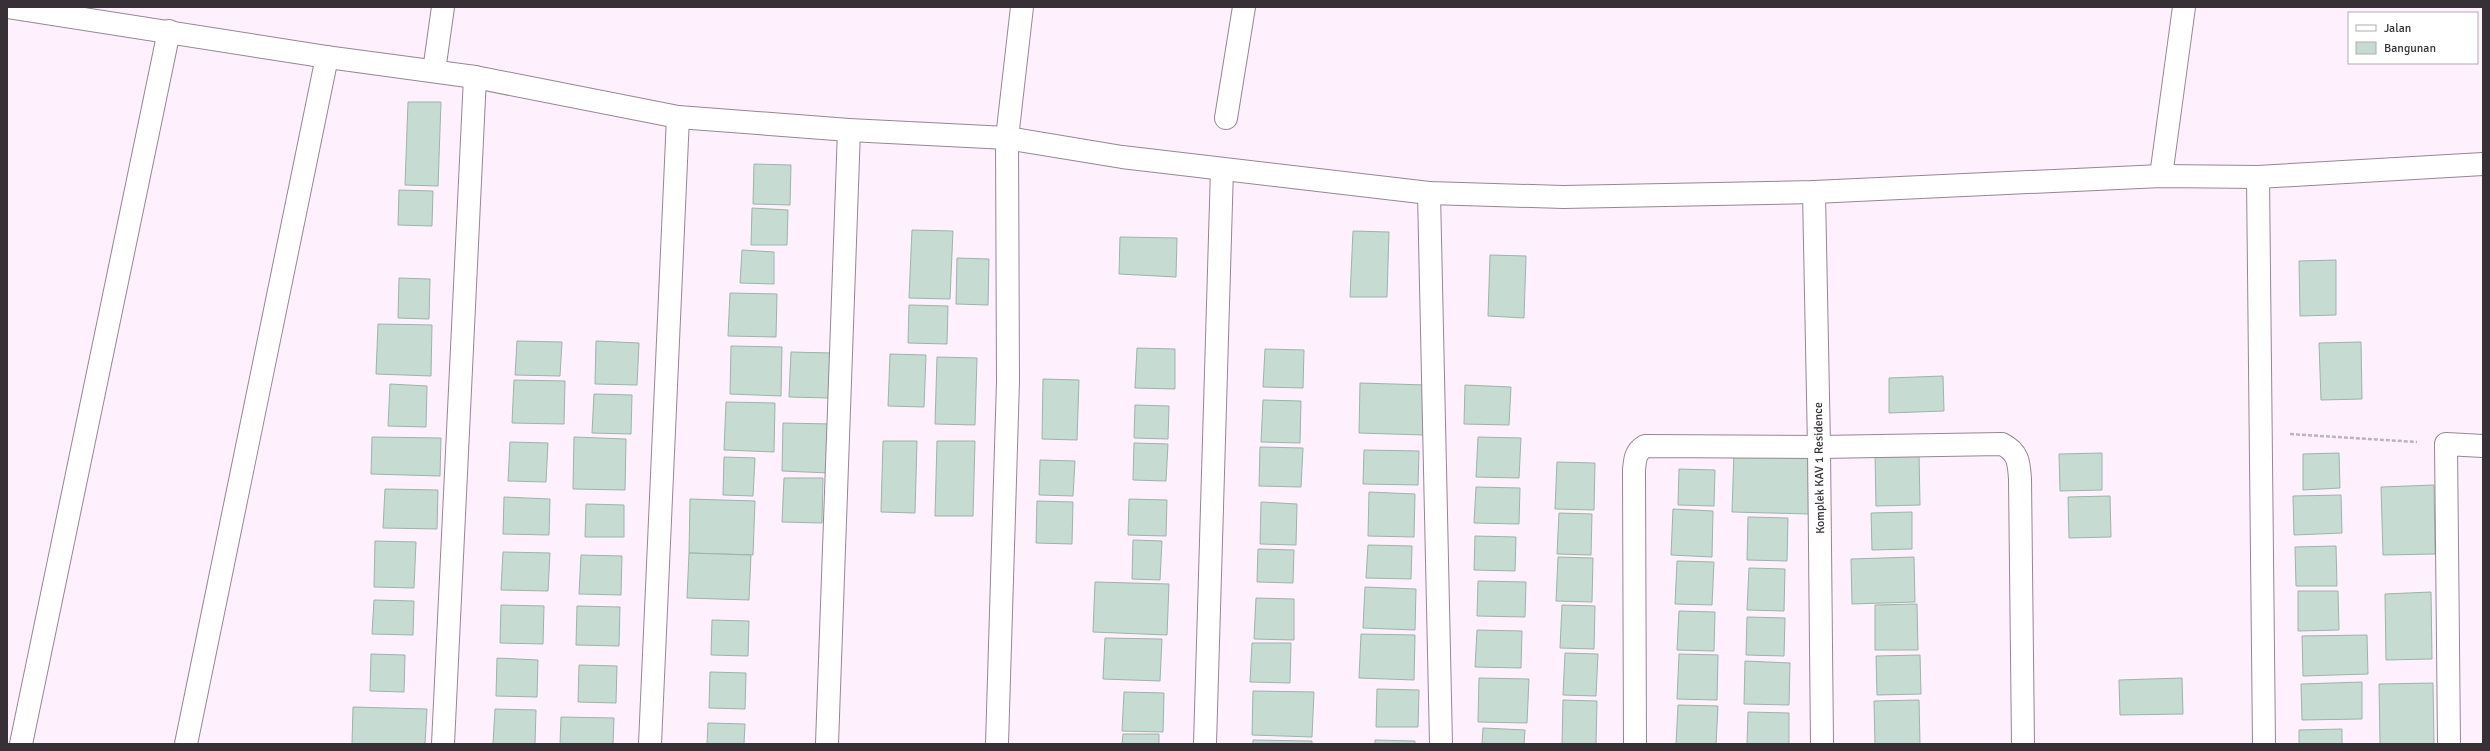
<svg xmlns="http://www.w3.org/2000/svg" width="2490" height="751" viewBox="0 0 2490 751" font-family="Signika,sans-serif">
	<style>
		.building { fill: #c6dbd1; stroke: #9eb3a8 }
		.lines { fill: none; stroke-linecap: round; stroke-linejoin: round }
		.minor-casing { stroke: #958694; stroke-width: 24 }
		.path { stroke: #bdb3bd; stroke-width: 2.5; stroke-dasharray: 4 2; stroke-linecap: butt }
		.minor { stroke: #fff; stroke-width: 22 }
		.labels { text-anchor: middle; stroke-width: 3; stroke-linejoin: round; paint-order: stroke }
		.street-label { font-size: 12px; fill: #373137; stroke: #fff }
	</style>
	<rect width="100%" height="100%" fill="#fef1fd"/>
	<g class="building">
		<polygon points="408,102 441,102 438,186 405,185"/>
		<polygon points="754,164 791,165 790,205 753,204"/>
		<polygon points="399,190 433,191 432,226 398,225"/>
		<polygon points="752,208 788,210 787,245 751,245"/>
		<polygon points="912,230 953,231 950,299 909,298"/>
		<polygon points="1353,231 1389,232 1387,297 1350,297"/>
		<polygon points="1120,237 1177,238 1176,277 1119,274"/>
		<polygon points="742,250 774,252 774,284 740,283"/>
		<polygon points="1490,255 1526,256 1524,318 1488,316"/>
		<polygon points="957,258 989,259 988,305 956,304"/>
		<polygon points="2336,260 2336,315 2300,316 2299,261"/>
		<polygon points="399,278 430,279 429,319 398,318"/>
		<polygon points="730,293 777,294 776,337 728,336"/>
		<polygon points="909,305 948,306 947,344 908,343"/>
		<polygon points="378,324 432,325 431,376 376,374"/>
		<polygon points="517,341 562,342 560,376 515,375"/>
		<polygon points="596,341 639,343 637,385 595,384"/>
		<polygon points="2361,342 2362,399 2321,400 2319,343"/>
		<polygon points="731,346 782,347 781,396 730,394"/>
		<polygon points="1137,348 1175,349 1175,389 1135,388"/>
		<polygon points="1265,349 1304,350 1303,388 1263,387"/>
		<polygon points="791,352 831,353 829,398 789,397"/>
		<polygon points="890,354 926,355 924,407 888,406"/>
		<polygon points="937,357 977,358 975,425 935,424"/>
		<polygon points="1943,376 1944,411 1889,413 1889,378"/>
		<polygon points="1043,379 1079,380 1077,440 1042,439"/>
		<polygon points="514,380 565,381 564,424 512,423"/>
		<polygon points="1360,383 1426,385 1424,435 1359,433"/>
		<polygon points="390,384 427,386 426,427 388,426"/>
		<polygon points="1465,385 1511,387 1509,425 1464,424"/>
		<polygon points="594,394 632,395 631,434 592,433"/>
		<polygon points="1263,400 1301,401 1300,443 1261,442"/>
		<polygon points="726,402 775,403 774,452 724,450"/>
		<polygon points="1135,405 1169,406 1168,439 1134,438"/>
		<polygon points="783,423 832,424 830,473 782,471"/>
		<polygon points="372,437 441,438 440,476 371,474"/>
		<polygon points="574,437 626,439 625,490 573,489"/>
		<polygon points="1478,437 1521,438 1519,478 1476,477"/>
		<polygon points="883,441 917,441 915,513 881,512"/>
		<polygon points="937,441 975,441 973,516 935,516"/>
		<polygon points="510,442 548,443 546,482 508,481"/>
		<polygon points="1134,443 1168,444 1166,481 1133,480"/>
		<polygon points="1260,447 1303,448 1301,487 1259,486"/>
		<polygon points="1364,450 1419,451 1418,485 1363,484"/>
		<polygon points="1734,451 1812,453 1810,514 1732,512"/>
		<polygon points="1919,453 1920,505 1876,506 1875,454"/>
		<polygon points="2102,453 2102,490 2060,491 2059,454"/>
		<polygon points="2339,453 2340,488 2303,490 2303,454"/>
		<polygon points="724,457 755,458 753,496 723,495"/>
		<polygon points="1040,460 1075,461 1073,496 1039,495"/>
		<polygon points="1557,462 1595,463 1594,510 1555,509"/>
		<polygon points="1679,469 1715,470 1714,506 1678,505"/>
		<polygon points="784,478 823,478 822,523 782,522"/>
		<polygon points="2434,485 2435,554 2383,555 2381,487"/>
		<polygon points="1476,487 1520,488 1519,524 1474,523"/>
		<polygon points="385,489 438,490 437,529 383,528"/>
		<polygon points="1369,492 1415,494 1414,537 1368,536"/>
		<polygon points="2341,495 2342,533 2294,535 2293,496"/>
		<polygon points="2110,496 2111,537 2069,538 2068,497"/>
		<polygon points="504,497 550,499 549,535 503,534"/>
		<polygon points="690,499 755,501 753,555 689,553"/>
		<polygon points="1129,499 1167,500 1166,536 1128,535"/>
		<polygon points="1037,501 1073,502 1072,544 1036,543"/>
		<polygon points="1261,502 1297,504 1296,545 1260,544"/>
		<polygon points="586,504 624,505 624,537 585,537"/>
		<polygon points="1673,509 1713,511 1712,557 1671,555"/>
		<polygon points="1912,512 1912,549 1872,550 1871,513"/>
		<polygon points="1559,513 1592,514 1591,555 1557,554"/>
		<polygon points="1748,517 1788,518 1787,561 1747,560"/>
		<polygon points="1475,536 1516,537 1515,571 1474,570"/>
		<polygon points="1133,540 1162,541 1160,580 1132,579"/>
		<polygon points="375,541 416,542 414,588 374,587"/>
		<polygon points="1368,545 1412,546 1411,579 1366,578"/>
		<polygon points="2336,546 2337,586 2296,586 2295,547"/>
		<polygon points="1258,549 1294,550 1293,583 1257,582"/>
		<polygon points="503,552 550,553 548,591 501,590"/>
		<polygon points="689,553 751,555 749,600 687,598"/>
		<polygon points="581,555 622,556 621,595 579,594"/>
		<polygon points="1558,557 1593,558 1592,602 1556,601"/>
		<polygon points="1914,557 1915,602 1852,604 1851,559"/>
		<polygon points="1677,561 1714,562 1712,605 1675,604"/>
		<polygon points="1749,568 1785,569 1784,611 1747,610"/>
		<polygon points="1478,581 1526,582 1525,617 1477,616"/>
		<polygon points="1095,582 1169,584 1167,635 1093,632"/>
		<polygon points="1365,587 1416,589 1415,630 1363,628"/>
		<polygon points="2298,591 2338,591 2339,630 2298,631"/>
		<polygon points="2431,592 2432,659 2386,660 2385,594"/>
		<polygon points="1256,598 1294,599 1294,640 1254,639"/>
		<polygon points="374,600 414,601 413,635 372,634"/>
		<polygon points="1917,604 1918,650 1875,650 1875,605"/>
		<polygon points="501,605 544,606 543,644 500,643"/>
		<polygon points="1562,605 1595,606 1594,649 1560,648"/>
		<polygon points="577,606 620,607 619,646 576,645"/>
		<polygon points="1679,611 1715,612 1714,651 1677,650"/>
		<polygon points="1747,617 1785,618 1784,656 1746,655"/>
		<polygon points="712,620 749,621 748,656 711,655"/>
		<polygon points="1477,630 1522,631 1521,668 1475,667"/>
		<polygon points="1361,634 1415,635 1414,680 1359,678"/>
		<polygon points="2367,635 2368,674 2303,676 2302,636"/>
		<polygon points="1105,638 1162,639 1160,681 1103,679"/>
		<polygon points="1252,643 1291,643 1290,683 1250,682"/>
		<polygon points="1565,653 1598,654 1596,696 1563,695"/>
		<polygon points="371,654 405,655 404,692 370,691"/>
		<polygon points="1679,654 1718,655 1717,700 1677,699"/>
		<polygon points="1920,655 1921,694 1877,695 1876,656"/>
		<polygon points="497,658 538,660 537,697 496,696"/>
		<polygon points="1745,661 1790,663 1789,705 1744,704"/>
		<polygon points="579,665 617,666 616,703 578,702"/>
		<polygon points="710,672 746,673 745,709 709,708"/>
		<polygon points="1479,678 1529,679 1527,723 1478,722"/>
		<polygon points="2182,678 2183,714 2120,715 2119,680"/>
		<polygon points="2362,682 2362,719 2302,720 2301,684"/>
		<polygon points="2433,683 2434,744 2380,744 2379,684"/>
		<polygon points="1377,689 1419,690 1418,727 1376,727"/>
		<polygon points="1253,691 1314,692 1312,737 1252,735"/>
		<polygon points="1124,692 1164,693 1163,732 1122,731"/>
		<polygon points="1563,700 1597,701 1596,744 1562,744"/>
		<polygon points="1919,700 1920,744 1875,744 1874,701"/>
		<polygon points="1678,705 1718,706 1716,744 1676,744"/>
		<polygon points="353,707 427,709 425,744 352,744"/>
		<polygon points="495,709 536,710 535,744 493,744"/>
		<polygon points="1748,712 1789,713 1789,744 1747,744"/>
		<polygon points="561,717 614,718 613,744 560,744"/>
		<polygon points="708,723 745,724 744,744 707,744"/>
		<polygon points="1483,728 1525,730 1524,744 1482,744"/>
		<polygon points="2342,729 2342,744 2299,744 2299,730"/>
		<polygon points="1123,734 1159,734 1159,744 1122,744"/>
		<polygon points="1253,740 1312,741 1312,744 1253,744"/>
		<polygon points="1375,740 1415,741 1415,744 1375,744"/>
	</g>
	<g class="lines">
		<defs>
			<g id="minor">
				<polyline points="7,7 327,57 475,77 678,117 849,130 1007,138 1122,157 1429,193 1563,197 1814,192 2161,176 2258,177 2483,164"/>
				<polyline points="434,71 443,7"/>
				<polyline points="1226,118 1244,7"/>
				<polyline points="2161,176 2184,7"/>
				<polyline points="2258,177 2264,744"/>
				<polyline points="1814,192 1819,447 1822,744"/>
				<polyline points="1429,193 1441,744"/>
				<polyline points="21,744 169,31"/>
				<polyline points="186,744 327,57"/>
				<polyline points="443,744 475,77"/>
				<polyline points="650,744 678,117"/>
				<polyline points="827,744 849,130"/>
				<polyline points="997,744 1008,381 1007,138 1022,7"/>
				<polyline points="1205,744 1222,169"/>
				<path d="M1635,744L1634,470C1635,460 1635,452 1645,446L1819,447L2002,444C2018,452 2019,462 2020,479L2023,744"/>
				<polyline points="2449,744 2446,444 2483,446"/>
			</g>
		</defs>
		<use href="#minor" class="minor-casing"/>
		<polyline class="path" points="2290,434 2417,442"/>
		<use href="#minor" class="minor"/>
	</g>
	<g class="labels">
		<g class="street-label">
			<text transform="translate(1819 468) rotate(-91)" y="4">Komplek KAV 1 Residence</text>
		</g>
	</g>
	<rect width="2490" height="751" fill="none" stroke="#373137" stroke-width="16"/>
	<rect x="2348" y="12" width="130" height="52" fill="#ffffff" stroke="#afadaf"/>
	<rect x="2356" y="25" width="20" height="6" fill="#ffffff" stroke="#afadaf"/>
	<text x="2384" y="32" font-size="12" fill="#373137">Jalan</text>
	<rect x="2356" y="42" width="20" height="12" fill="#c6dbd1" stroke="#afadaf"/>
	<text x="2384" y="52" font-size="12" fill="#373137">Bangunan</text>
</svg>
